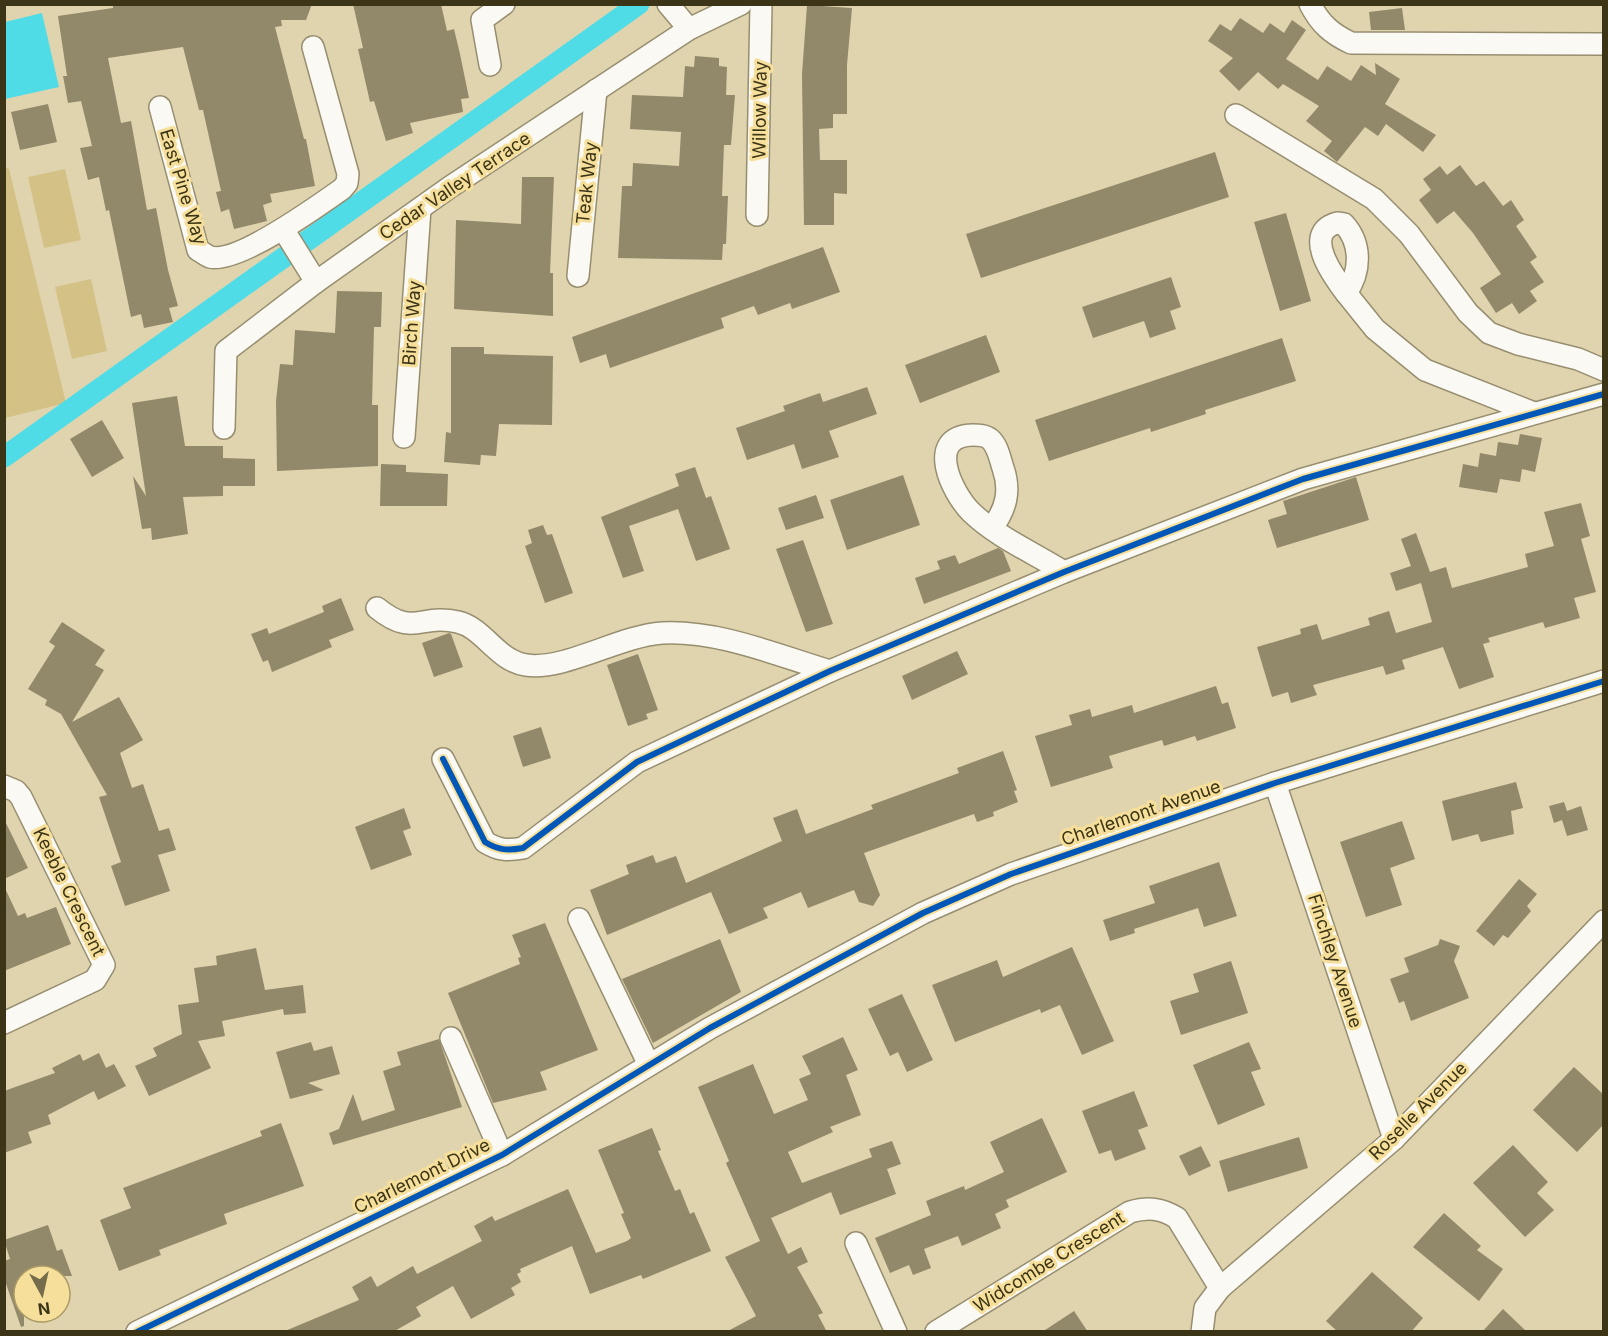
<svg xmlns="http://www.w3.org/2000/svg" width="1608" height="1336" viewBox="0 0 1608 1336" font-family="Inter,sans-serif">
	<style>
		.green { fill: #d3c186 }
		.water { fill: #4fdce7 }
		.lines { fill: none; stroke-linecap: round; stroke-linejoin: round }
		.canal { stroke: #4fdce7; stroke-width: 21 }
		.building { fill: #92896a }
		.minor-casing { stroke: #978e70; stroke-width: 24 }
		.minor { stroke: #faf9f3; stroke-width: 21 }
		.cycleway-casing { stroke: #f5df9a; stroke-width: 10 }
		.cycleway { stroke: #0057b8; stroke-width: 6 }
		.labels { text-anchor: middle; stroke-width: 6; stroke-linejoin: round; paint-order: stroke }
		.street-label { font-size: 18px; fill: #3c3417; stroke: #f5df9a }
	</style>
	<rect width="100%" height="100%" fill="#e0d4af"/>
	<g class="green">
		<polygon points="5,167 9,169 66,403 5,418"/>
		<polygon points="65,169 81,240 44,248 28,177"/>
		<polygon points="91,279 107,351 72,359 55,287"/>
	</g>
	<polygon class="water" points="42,13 59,87 5,99 5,22"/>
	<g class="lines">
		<polyline class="canal" points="4,457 639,4"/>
	</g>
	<g class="building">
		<polygon points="113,4 312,4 306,20 281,20 282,26 275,27 304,139 306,139 315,186 270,194 272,202 263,205 267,221 234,229 229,209 221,212 216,192 221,191 203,110 199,110 183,47 108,58 121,123 131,121 147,210 156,208 168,270 178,306 169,308 173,322 144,328 141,314 131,317 109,210 106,211 99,177 88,180 80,148 92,146 81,101 68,103 63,76 67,76 58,16 113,8"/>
		<polygon points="353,4 441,4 447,31 454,29 460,54 469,98 461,99 463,112 410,123 413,133 386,141 374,101 370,102 358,49 363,48"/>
		<polygon points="807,5 852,8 847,65 847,114 833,114 833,128 819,129 820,160 847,160 847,194 834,193 834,225 804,225 802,74"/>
		<polygon points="1402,8 1405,30 1371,30 1369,12"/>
		<polygon points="1240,18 1263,33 1270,23 1284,33 1292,20 1306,30 1286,59 1318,80 1327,66 1351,81 1361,65 1376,75 1375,63 1400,79 1385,104 1436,135 1423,152 1386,124 1378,136 1365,127 1337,162 1324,151 1332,141 1306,121 1319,106 1283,84 1278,89 1258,72 1239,91 1219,71 1233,58 1208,41 1220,24 1231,31"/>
		<polygon points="695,56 719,58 719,66 727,67 726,95 735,95 731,145 724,145 722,196 728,196 726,244 723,244 722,260 618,258 622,186 632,186 633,163 679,166 681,132 630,129 632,95 683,97 685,66 694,67"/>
		<polygon points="48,104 57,142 20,150 11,112"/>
		<polygon points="1215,152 1229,197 981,278 966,234"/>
		<polygon points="1460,165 1476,186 1484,181 1503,206 1511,200 1524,220 1516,226 1537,257 1530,262 1544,282 1530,291 1537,301 1519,314 1512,303 1496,313 1480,288 1501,274 1473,233 1454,211 1437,224 1419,200 1431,190 1423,179 1440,166 1447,175"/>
		<polygon points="522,177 554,177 550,273 553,273 553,316 454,309 456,220 521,224"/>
		<polygon points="1286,213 1311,301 1280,311 1254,222"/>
		<polygon points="823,247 840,292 792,309 790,303 758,315 754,306 721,318 724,328 610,368 606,354 580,363 572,337"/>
		<polygon points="1171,277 1181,307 1170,311 1176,329 1150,338 1144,321 1093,338 1082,307"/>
		<polygon points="337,291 382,292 381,327 374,327 372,405 378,405 378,466 277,471 276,401 280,364 293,365 295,330 335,333"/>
		<polygon points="986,335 1000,372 920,403 905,365"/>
		<polygon points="1282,338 1296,381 1205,410 1206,414 1151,432 1150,428 1049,461 1035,420"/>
		<polygon points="451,347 484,347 484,354 553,356 552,425 499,424 496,456 481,455 480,465 444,462 446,432 451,433"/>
		<polygon points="867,387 877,414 829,431 839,457 802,469 794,444 747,460 736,428 785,411 783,406 820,393 823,402"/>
		<polygon points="177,396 185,446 223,446 223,458 255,459 255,486 223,486 223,496 183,497 188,534 152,540 151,528 142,529 133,476 146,496 132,403"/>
		<polygon points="102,420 124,458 92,477 70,439"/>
		<polygon points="1520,434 1542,438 1535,472 1522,469 1520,482 1500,479 1497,493 1459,487 1463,464 1478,467 1480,453 1496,456 1498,442 1518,445"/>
		<polygon points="381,464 406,465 406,472 448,474 447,506 380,506"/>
		<polygon points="695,467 706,498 711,496 730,549 696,561 678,509 629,526 644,571 623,578 601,517 679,486 675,474"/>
		<polygon points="903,475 920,525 847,550 830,500"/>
		<polygon points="1356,477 1369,520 1277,548 1268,520 1287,514 1283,501"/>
		<polygon points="816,495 824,518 786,530 778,508"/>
		<polygon points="1581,503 1590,536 1581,539 1596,592 1574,598 1580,618 1545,628 1543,622 1488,638 1490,642 1483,644 1494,677 1459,689 1443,647 1402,660 1405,669 1386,675 1383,666 1313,685 1317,695 1291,703 1288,692 1272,697 1257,647 1301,634 1300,629 1317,624 1322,640 1370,625 1368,618 1389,611 1396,633 1432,622 1421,583 1396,591 1390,573 1411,566 1401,539 1416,533 1430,572 1446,567 1452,588 1528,567 1525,554 1554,546 1544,512"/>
		<polygon points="543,525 547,535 552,534 573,593 545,603 525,546 532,543 528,530"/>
		<polygon points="803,540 833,624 806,632 776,549"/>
		<polygon points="998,548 1003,551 1011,571 924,604 915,578 940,569 937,561 955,555 959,564"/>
		<polygon points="341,598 354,630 329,640 332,647 272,672 268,660 263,662 251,634 267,628 269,634 324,612 322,606"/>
		<polygon points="62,622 105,650 95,665 104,670 72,722 119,697 143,740 120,753 132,788 143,784 159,831 169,828 176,850 158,855 170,891 125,906 111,866 121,862 99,797 107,795 61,714 45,705 47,700 28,689 55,646 49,642"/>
		<polygon points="449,633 451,634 463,667 434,677 422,643"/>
		<polygon points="957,651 968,674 912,700 902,676"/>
		<polygon points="638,654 658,710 646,714 648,719 628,726 607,665"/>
		<polygon points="1216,686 1222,704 1228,702 1236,728 1197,741 1195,736 1164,746 1162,740 1109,756 1113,768 1051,787 1035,736 1072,725 1069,715 1090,709 1092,717 1132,705 1134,713"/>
		<polygon points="541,727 551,758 523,767 513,736"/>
		<polygon points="1003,751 1017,790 1014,791 1018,802 993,812 994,816 977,822 974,814 864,853 880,895 873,906 859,902 854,890 808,908 801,892 763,908 768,918 729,934 711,892 607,935 590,890 629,874 626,865 653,855 656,863 676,856 686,883 782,841 773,818 797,809 806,834 873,809 871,805 959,773 957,768"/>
		<polygon points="1516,782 1523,808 1511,811 1514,834 1481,842 1478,834 1452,841 1442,801"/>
		<polygon points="1564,802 1567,811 1581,806 1588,830 1567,836 1562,820 1554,823 1549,806"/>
		<polygon points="404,808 411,828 403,831 412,855 371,870 355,827"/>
		<polygon points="4,819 28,868 4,879"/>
		<polygon points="1402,821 1415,859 1390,868 1402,905 1366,917 1340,842"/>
		<polygon points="1219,862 1237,916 1204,927 1198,908 1134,929 1135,933 1110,941 1103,920 1155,903 1149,886"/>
		<polygon points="1519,879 1537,894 1527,906 1531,911 1508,938 1503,935 1494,946 1476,931"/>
		<polygon points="4,886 18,916 25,913 27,918 56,907 71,944 4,971"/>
		<polygon points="545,923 598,1050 540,1072 547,1090 493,1103 448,993 520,964 518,958 521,957 512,935"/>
		<polygon points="720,939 741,992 653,1043 622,979"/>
		<polygon points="1440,939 1460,946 1454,961 1469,998 1411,1021 1404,1001 1399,1003 1390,979 1409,972 1404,958 1438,945"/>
		<polygon points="1072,947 1114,1041 1082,1055 1060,1005 1041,1013 1040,1009 955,1042 932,985 997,960 1003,977"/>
		<polygon points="256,948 265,990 303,985 306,1013 284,1015 283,1009 222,1021 225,1036 198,1041 211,1068 149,1096 135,1066 157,1056 153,1048 182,1034 178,1005 199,1002 194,968 217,965 216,956"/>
		<polygon points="1231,961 1248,1013 1181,1035 1170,1001 1199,992 1193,974"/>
		<polygon points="902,994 933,1060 907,1072 898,1052 890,1056 868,1009"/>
		<polygon points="843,1037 858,1070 846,1075 861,1115 830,1127 833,1132 788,1152 802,1183 872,1157 869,1149 892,1141 901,1164 887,1169 896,1194 840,1215 831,1192 771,1218 788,1254 801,1247 808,1262 797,1267 823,1313 818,1315 827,1332 726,1332 756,1316 725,1257 760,1241 726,1163 729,1161 698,1087 753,1064 774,1114 808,1100 799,1079 811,1074 802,1056"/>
		<polygon points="439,1039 462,1107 333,1145 329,1133 339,1129 353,1094 362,1121 395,1110 383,1071 401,1065 397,1052"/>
		<polygon points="311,1042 314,1051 332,1046 340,1074 308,1083 324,1090 290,1099 276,1052"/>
		<polygon points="1249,1042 1261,1069 1251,1072 1265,1105 1218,1125 1193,1065"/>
		<polygon points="99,1053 106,1068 114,1064 126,1086 98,1100 94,1091 48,1115 51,1124 28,1132 32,1143 4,1153 4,1091 55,1073 52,1068 80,1054 83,1061"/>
		<polygon points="1574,1067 1604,1095 1604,1124 1577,1152 1533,1110"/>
		<polygon points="1134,1091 1148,1126 1138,1130 1146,1149 1115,1161 1111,1150 1099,1154 1082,1111"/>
		<polygon points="1042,1118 1067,1172 1006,1200 1009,1207 995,1214 1001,1228 962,1246 958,1236 924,1249 931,1268 913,1275 909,1265 890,1273 875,1238 931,1215 926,1201 964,1186 965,1190 1004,1172 990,1142"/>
		<polygon points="281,1123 304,1186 224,1214 227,1224 159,1250 161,1255 119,1271 100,1220 131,1208 123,1188 262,1136 260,1131"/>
		<polygon points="652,1128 661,1150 658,1151 675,1191 680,1189 690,1214 694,1212 711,1251 643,1279 641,1275 590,1294 572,1246 520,1269 521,1272 517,1274 521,1282 511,1288 515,1295 471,1319 453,1286 416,1307 421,1316 393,1332 285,1331 359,1300 352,1287 371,1276 377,1287 413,1266 417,1274 482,1241 474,1226 492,1216 495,1221 568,1189 596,1253 627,1241 631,1238 621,1214 624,1213 598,1150"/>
		<polygon points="1299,1137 1308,1168 1228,1192 1219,1161"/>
		<polygon points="1513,1145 1548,1182 1537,1193 1554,1210 1525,1237 1473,1183"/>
		<polygon points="1201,1146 1211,1166 1189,1176 1179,1156"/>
		<polygon points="1444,1213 1481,1246 1477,1250 1503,1269 1479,1301 1413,1247"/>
		<polygon points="48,1225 57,1251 62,1249 72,1276 24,1276 24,1326 21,1327 4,1278 4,1261 10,1259 4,1240"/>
		<polygon points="1372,1272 1423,1318 1411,1332 1338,1332 1326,1321"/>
		<polygon points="1503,1309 1527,1332 1482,1332"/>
		<polygon points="1074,1311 1088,1332 1042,1332"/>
	</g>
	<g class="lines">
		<defs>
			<g id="minor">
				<polyline points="668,4 689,29"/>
				<path d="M1310,4C1320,24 1332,34 1351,43L1604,44"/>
				<polyline points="490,65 482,20 504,4"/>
				<path d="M160,107L198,250C202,252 207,256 210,257C237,264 318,206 342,189L347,183L348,174L313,47"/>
				<polyline points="1236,115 1374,199 1409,234 1468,313 1489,333 1518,344 1578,359 1604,370"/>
				<polyline points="757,215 761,4"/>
				<path d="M1337,223L1344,224C1362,244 1361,272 1346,293C1334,277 1301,233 1337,223Z"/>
				<polyline points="283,229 316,282"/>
				<polyline points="578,276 596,90"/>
				<polyline points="1346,293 1375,329 1425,370 1534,413"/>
				<polyline points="224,428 226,351 316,282 450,187 689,29 741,4"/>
				<polyline points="404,437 420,209"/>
				<path d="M992,528C1006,509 1011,491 1003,468C1000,459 998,446 990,439C985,435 979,435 973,435C924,436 952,493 971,512C997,537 1034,553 1064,572"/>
				<path d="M377,608C414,638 420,613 458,622C484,628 497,661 526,665C564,671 619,636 662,633C718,630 776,655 830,671"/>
				<path d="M443,759L485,842C498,850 507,851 523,848L637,762L830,671L1064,572L1303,479L1604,394"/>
				<polyline points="1275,783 1394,1139"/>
				<polyline points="4,786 16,791 21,797 104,965 95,980 4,1023"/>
				<polyline points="579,919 649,1065"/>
				<polyline points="451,1038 502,1155"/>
				<polyline points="856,1243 896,1332"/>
				<polyline points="1220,1288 1394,1139 1604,921"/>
				<polyline points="137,1332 502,1155 710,1028 923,913 1011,874 1275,783 1604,681"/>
				<path d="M936,1332L1130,1212C1148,1207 1161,1208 1177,1218L1220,1288L1205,1308L1202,1332"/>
			</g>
		</defs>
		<use href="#minor" class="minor-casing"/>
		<use href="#minor" class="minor"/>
		<defs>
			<g id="cycleway">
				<path d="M443,759L485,842C498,850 507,851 523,848L637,762L830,671L1064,572L1303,479L1604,394"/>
				<polyline points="137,1332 502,1155 710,1028 923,913 1011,874 1275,783 1604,681"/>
			</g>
		</defs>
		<use href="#cycleway" class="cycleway-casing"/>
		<use href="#cycleway" class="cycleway"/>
	</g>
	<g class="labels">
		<g class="street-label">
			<text transform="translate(760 110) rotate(-89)" y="6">Willow Way</text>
			<text transform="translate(587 183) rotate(-84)" y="6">Teak Way</text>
			<text transform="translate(455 186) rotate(-34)" y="6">Cedar Valley Terrace</text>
			<text transform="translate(183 187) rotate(73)" y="6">East Pine Way</text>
			<text transform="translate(412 323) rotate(-86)" y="6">Birch Way</text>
			<text transform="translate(1141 813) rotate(-19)" y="6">Charlemont Avenue</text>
			<text transform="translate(69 892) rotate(64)" y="6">Keeble Crescent</text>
			<text transform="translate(1335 961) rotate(72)" y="6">Finchley Avenue</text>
			<text transform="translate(1418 1111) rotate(-45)" y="6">Roselle Avenue</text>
			<text transform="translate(422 1176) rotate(-26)" y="6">Charlemont Drive</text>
			<text transform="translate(1049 1262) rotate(-32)" y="6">Widcombe Crescent</text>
		</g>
	</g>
	<rect width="1608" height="1336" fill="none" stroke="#3c3417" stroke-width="12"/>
	<g transform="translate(42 1294) rotate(172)"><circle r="28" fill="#f5df9a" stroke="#ab9b66" stroke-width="1.5"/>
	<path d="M0-4.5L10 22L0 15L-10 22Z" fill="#756c4c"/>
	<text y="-9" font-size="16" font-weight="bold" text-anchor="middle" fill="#3c3417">N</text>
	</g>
</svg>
